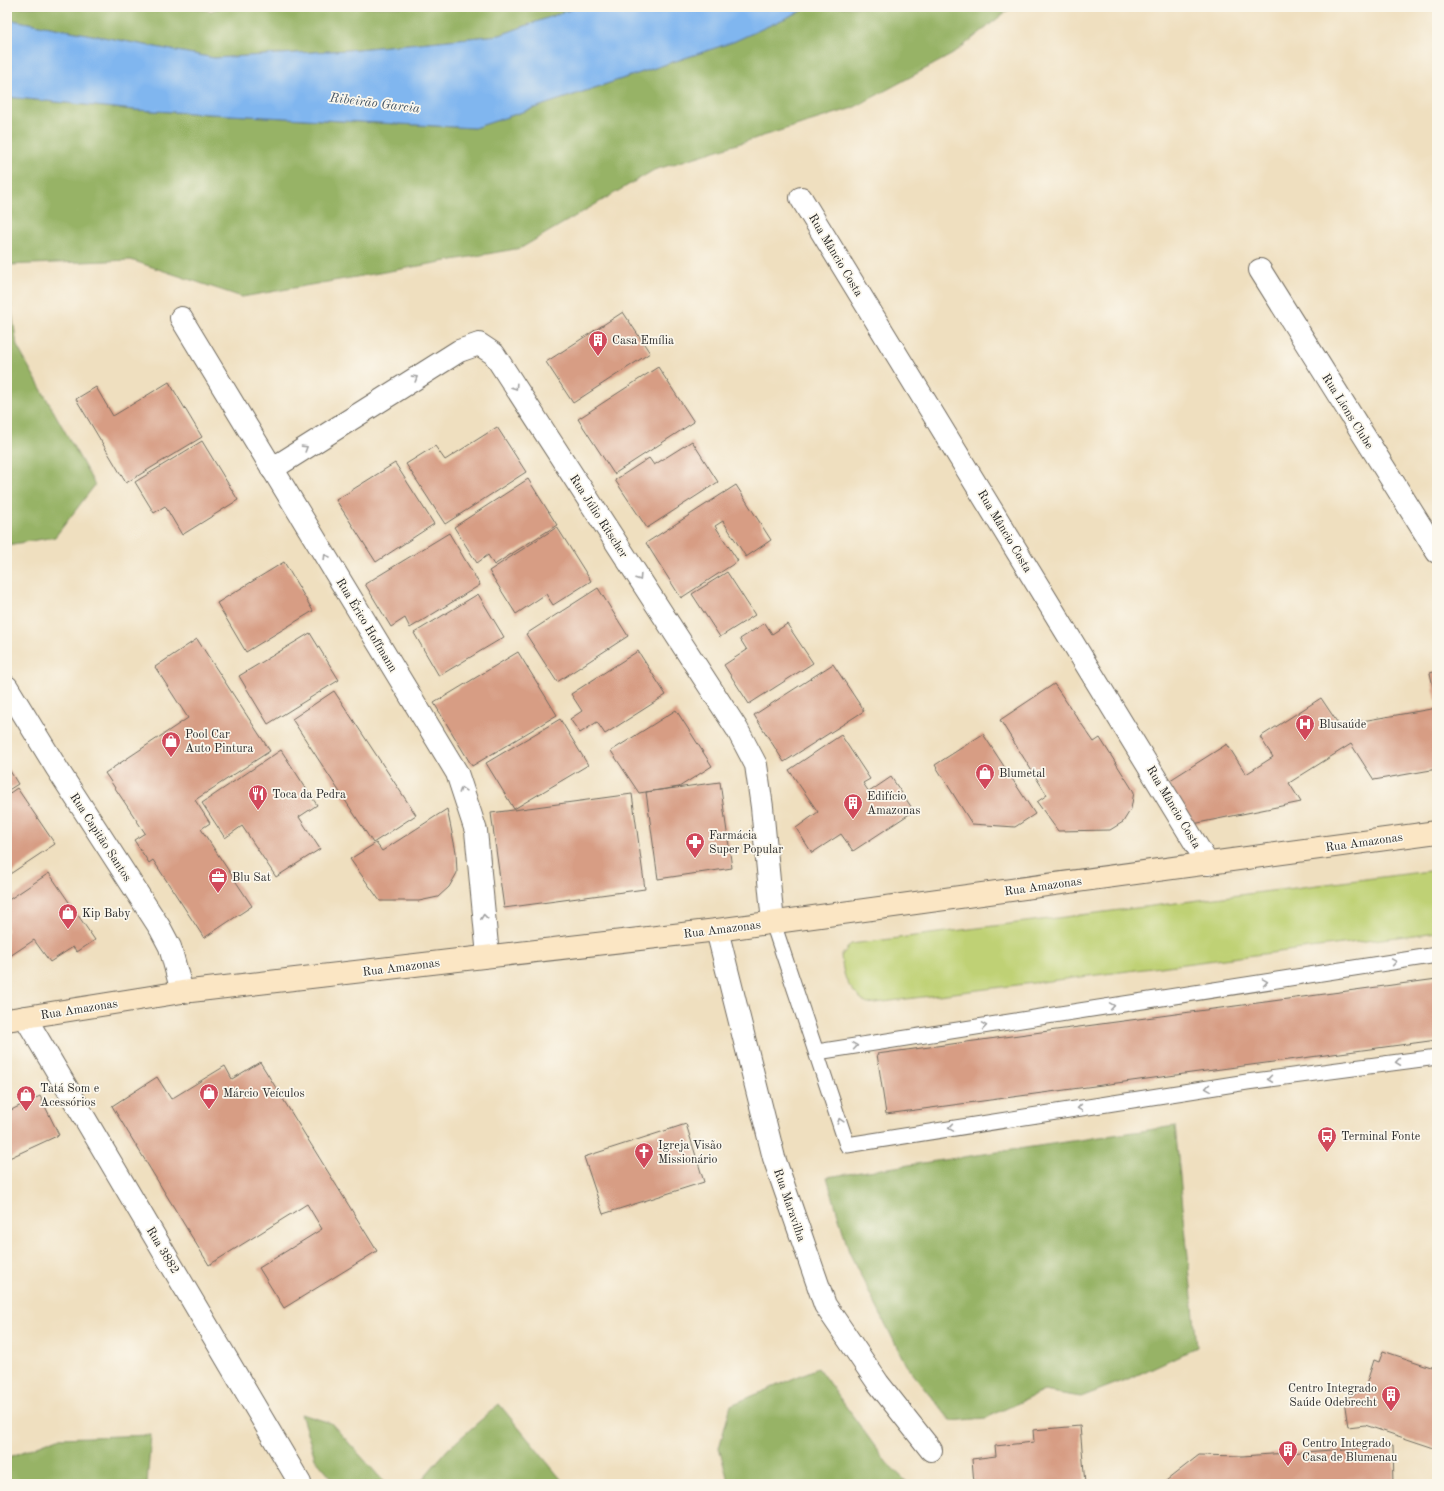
<svg xmlns="http://www.w3.org/2000/svg" width="1444" height="1491" viewBox="0 0 1444 1491" font-family="'Old Standard TT',serif">
	<style>
		.green { fill: #bfd174; stroke: #757e50 }
		.forest { fill: #97b366; stroke: #616f48 }
		.water { fill: #80b6ef; stroke: #56708d }
		.building { fill: #d79d84 }
		.lines { fill: none; stroke-linecap: round; stroke-linejoin: round }
		.service-casing { stroke: #706a5f; stroke-width: 17 }
		.minor-casing { stroke: #706a5f; stroke-width: 24 }
		.secondary-casing { stroke: #706a5f; stroke-width: 24 }
		.service { stroke: #fff; stroke-width: 15 }
		.minor { stroke: #fff; stroke-width: 22 }
		.secondary { stroke: #fbe6c4; stroke-width: 22 }
		.oneway { stroke: #a0a0a0 }
		.labels { text-anchor: middle; stroke-width: 3.5; stroke-linejoin: round; paint-order: stroke }
		.street-label { font-size: 12px; fill: #2b2b2b; stroke: #fbf7ec }
		.poi-label { font-size: 12px; fill: #2b2b2b; stroke: #fbf7ec; text-anchor: start }
		.water-label { font-size: 13px; font-style: italic; fill: #456; stroke: #fbf7ec }
	</style>
	<rect width="100%" height="100%" fill="#fbf7ec"/>
	<filter id="ink" filterUnits="userSpaceOnUse"><feTurbulence type="fractalNoise" baseFrequency=".025" numOctaves="2"/><feDisplacementMap in="SourceGraphic" scale="8" xChannelSelector="R" yChannelSelector="G"/><feConvolveMatrix kernelMatrix="1 2 1 2 8 2 1 2 1" color-interpolation-filters="sRGB"/></filter>
	<filter id="wash" filterUnits="userSpaceOnUse"><feTurbulence type="fractalNoise" baseFrequency=".012" numOctaves="4" result="noise"/><feDisplacementMap in="SourceGraphic" scale="16" xChannelSelector="R" yChannelSelector="G"/><feGaussianBlur stdDeviation="0.9" result="paint"/><feColorMatrix in="noise" values="0 0 0 0 0 0 0 0 0 0 0 0 0 0 0 0 0 1.4 0 .05"/><feComposite in="paint" operator="in"/></filter>
	<g filter="url(#wash)">
		<rect width="100%" height="100%" fill="#efdfbf"/>
		<path class="green" d="M1437,870V932L867,1004C848,988 844,981 841,956L851,944Z"/>
		<g class="forest">
			<polygon points="7,7 187,7 211,11 221,7 578,7 500,35 348,50 214,58 7,19"/>
			<polygon points="810,7 1012,7 953,54 853,108 654,170 521,248 242,297 131,260 7,265 7,97 135,110 474,128 733,42"/>
			<polygon points="7,278 17,346 95,485 55,537 7,545"/>
			<polygon points="1175,1126 1197,1347 1133,1377 1081,1397 1044,1391 986,1418 951,1421 906,1365 849,1252 827,1177"/>
			<polygon points="818,1368 887,1463 909,1484 729,1484 719,1448 731,1405"/>
			<polygon points="499,1404 565,1484 418,1484 448,1449"/>
			<polygon points="301,1414 331,1423 386,1484 337,1484 315,1458"/>
			<polygon points="151,1435 147,1484 7,1484 7,1458 58,1438"/>
		</g>
		<polygon class="water" points="578,7 810,7 733,42 474,128 135,110 7,97 7,19 214,58 348,50 500,35"/>
		<g id="blocks">
			<g class="building">
				<polygon points="623,312 650,353 573,403 546,362"/>
				<polygon points="658,367 694,422 614,474 578,419"/>
				<polygon points="169,382 202,437 126,483 76,399 96,387 113,416"/>
				<polygon points="497,427 526,472 445,524 406,464 435,446 445,460"/>
				<polygon points="202,441 238,500 182,535 165,506 154,513 135,482"/>
				<polygon points="692,441 718,482 647,528 615,480 649,458 654,465"/>
				<polygon points="395,463 434,524 376,562 336,500"/>
				<polygon points="528,479 557,525 494,565 488,555 477,563 454,527"/>
				<polygon points="736,485 771,540 746,557 723,521 715,526 738,561 681,598 646,543"/>
				<polygon points="557,527 591,581 553,605 546,594 516,614 489,571"/>
				<polygon points="449,533 480,585 410,628 405,618 391,627 365,584"/>
				<polygon points="284,562 313,611 246,652 217,603"/>
				<polygon points="727,572 755,615 720,637 692,594"/>
				<polygon points="598,588 628,636 557,682 526,634"/>
				<polygon points="478,594 504,637 439,676 414,633"/>
				<polygon points="765,623 772,634 787,624 813,663 749,704 724,665 747,650 740,639"/>
				<polygon points="310,633 339,680 268,724 239,676"/>
				<polygon points="197,639 270,751 195,800 210,823 201,829 252,906 204,938 153,860 149,863 134,840 145,833 105,773 188,718 155,667"/>
				<polygon points="638,651 666,695 605,734 597,722 580,733 570,719 582,711 571,694"/>
				<polygon points="518,652 557,715 472,766 434,703"/>
				<polygon points="833,664 864,711 784,762 754,715"/>
				<polygon points="1437,671 1437,700 1436,700 1430,673"/>
				<polygon points="1054,684 1094,742 1100,738 1134,792 1131,809 1123,822 1110,830 1058,831 1037,802 1047,795 1000,720"/>
				<polygon points="334,691 416,815 373,843 292,719"/>
				<polygon points="1321,698 1339,725 1437,708 1437,769 1374,780 1351,744 1289,783 1301,802 1193,824 1167,782 1227,744 1246,774 1273,757 1260,737"/>
				<polygon points="676,710 712,766 679,787 639,793 611,751"/>
				<polygon points="560,719 588,765 514,809 486,763"/>
				<polygon points="983,734 1035,814 1015,827 972,824 935,765"/>
				<polygon points="841,735 870,779 863,783 869,792 891,777 914,811 853,851 841,834 812,853 796,828 818,812 789,770"/>
				<polygon points="281,750 317,805 299,817 320,849 276,877 242,826 225,838 202,803"/>
				<polygon points="7,766 18,784 7,791"/>
				<polygon points="720,782 732,868 658,879 646,792"/>
				<polygon points="17,788 55,844 7,876 7,795"/>
				<polygon points="632,794 645,889 504,908 491,813"/>
				<polygon points="447,809 456,852 457,873 449,887 438,897 419,901 380,901 350,859 376,843 382,851"/>
				<polygon points="49,873 95,940 77,952 73,947 50,962 34,940 7,958 7,901"/>
				<polygon points="1437,979 1437,1040 886,1114 877,1054"/>
				<polygon points="260,1062 377,1251 284,1308 259,1268 322,1229 307,1204 209,1265 112,1106 157,1077 171,1099 225,1066 232,1079"/>
				<polygon points="40,1096 59,1135 7,1159 7,1112"/>
				<polygon points="686,1124 704,1182 603,1214 584,1157"/>
				<polygon points="1383,1351 1437,1369 1437,1449 1365,1425 1348,1427 1344,1400 1365,1388 1374,1360 1379,1362"/>
				<polygon points="1080,1426 1085,1484 974,1484 972,1459 996,1456 995,1446 1034,1442 1033,1430"/>
				<polygon points="1393,1446 1394,1484 1162,1484 1199,1455 1242,1456"/>
			</g>
		</g>
	</g>
	<g filter="url(#ink)">
		<use href="#blocks" fill-opacity="0" stroke="#706a5f" stroke-width="1"/>
		<g class="lines">
			<defs>
				<g id="service">
					<polyline points="773,923 847,1145 1247,1082 1437,1057"/>
					<polyline points="817,1052 1437,955"/>
				</g>
				<g id="minor">
					<polyline points="801,198 1208,864"/>
					<polyline points="1260,270 1437,552"/>
					<polyline points="181,318 457,773 476,831 488,956"/>
					<polyline points="272,469 459,351 479,344 494,354 737,729 756,765 762,807 773,923"/>
					<polyline points="7,687 56,767 160,928 170,947 182,992"/>
					<polyline points="717,930 774,1158 825,1305 878,1383 931,1450"/>
					<polyline points="25,1017 300,1483"/>
				</g>
				<polyline id="secondary" points="7,1020 182,992 717,930 1437,832"/>
			</defs>
			<use href="#service" class="service-casing"/>
			<use href="#minor" class="minor-casing"/>
			<use href="#secondary" class="secondary-casing"/>
			<use href="#service" class="service"/>
			<use href="#minor" class="minor"/>
			<use href="#secondary" class="secondary"/>
		</g>
		<defs><path id="oneway-chevron" d="M-2-3.5L2.5 0L-2 3.5" fill="none" stroke-width="1.6" stroke-linecap="round" stroke-linejoin="round"/></defs>
		<g class="oneway">
			<use href="#oneway-chevron" transform="translate(415 378) rotate(-32)"/>
			<use href="#oneway-chevron" transform="translate(515 387) rotate(57)"/>
			<use href="#oneway-chevron" transform="translate(305 448) rotate(-32)"/>
			<use href="#oneway-chevron" transform="translate(326 557) rotate(-121)"/>
			<use href="#oneway-chevron" transform="translate(639 578) rotate(57)"/>
			<use href="#oneway-chevron" transform="translate(462 790) rotate(-108)"/>
			<use href="#oneway-chevron" transform="translate(484 917) rotate(-96)"/>
			<use href="#oneway-chevron" transform="translate(1394 962) rotate(-9)"/>
			<use href="#oneway-chevron" transform="translate(1265 982) rotate(-9)"/>
			<use href="#oneway-chevron" transform="translate(1112 1006) rotate(-9)"/>
			<use href="#oneway-chevron" transform="translate(984 1026) rotate(-9)"/>
			<use href="#oneway-chevron" transform="translate(855 1046) rotate(-9)"/>
			<use href="#oneway-chevron" transform="translate(1398 1062) rotate(172)"/>
			<use href="#oneway-chevron" transform="translate(1270 1079) rotate(172)"/>
			<use href="#oneway-chevron" transform="translate(1208 1088) rotate(171)"/>
			<use href="#oneway-chevron" transform="translate(1080 1108) rotate(171)"/>
			<use href="#oneway-chevron" transform="translate(840 1121) rotate(-108)"/>
			<use href="#oneway-chevron" transform="translate(951 1128) rotate(171)"/>
		</g>
	</g>
	<defs>
		<symbol id="building-pin" viewBox="-11 -11 22 30"><path d="M0 17L-7.5 6A9.5 9.5 0 1 1 7.5 6Z" fill="#d1495b" stroke="#fbf7ec"/><path d="M-4-6H4V6H1V3H-1V6H-4ZM-2.5-4.3h1.7v1.8h-1.7ZM.8-4.3h1.7v1.8H.8ZM-2.5-1h1.7V.8h-1.7ZM.8-1h1.7V.8H.8Z" fill="#fff"/></symbol>
		<symbol id="hospital-pin" viewBox="-11 -11 22 30"><path d="M0 17L-7.5 6A9.5 9.5 0 1 1 7.5 6Z" fill="#d1495b" stroke="#fbf7ec"/><path d="M-5-5h3v3.5h4V-5h3V5h-3V1.5h-4V5h-3Z" fill="#fff"/></symbol>
		<symbol id="shop-pin" viewBox="-11 -11 22 30"><path d="M0 17L-7.5 6A9.5 9.5 0 1 1 7.5 6Z" fill="#d1495b" stroke="#fbf7ec"/><path d="M-5-2.5h2.3a2.7 3.5 0 0 1 5.4 0H5L5.5 6h-11ZM-1.5-2.5h3a1.5 2.3 0 0 0-3 0Z" fill="#fff"/></symbol>
		<symbol id="restaurant-pin" viewBox="-11 -11 22 30"><path d="M0 17L-7.5 6A9.5 9.5 0 1 1 7.5 6Z" fill="#d1495b" stroke="#fbf7ec"/><path d="M-5-6h1v4h1v-4h1v4h1v-4h1v5L-1.5 .5V6h-2V.5L-5-1ZM5-6V6H3V1.5H1.5Q1.5-4 5-6Z" fill="#fff"/></symbol>
		<symbol id="pharmacy-pin" viewBox="-11 -11 22 30"><path d="M0 17L-7.5 6A9.5 9.5 0 1 1 7.5 6Z" fill="#d1495b" stroke="#fbf7ec"/><path d="M-2-6h4v4h4v4h-4v4h-4v-4h-4v-4h4Z" fill="#fff"/></symbol>
		<symbol id="office-pin" viewBox="-11 -11 22 30"><path d="M0 17L-7.5 6A9.5 9.5 0 1 1 7.5 6Z" fill="#d1495b" stroke="#fbf7ec"/><path d="M-6-3h4V-5.5h4V-3h4V5H-6ZM-1-4.5V-3h2v-1.5ZM-6 0V1H6V0Z" fill="#fff"/></symbol>
		<symbol id="bus-pin" viewBox="-11 -11 22 30"><path d="M0 17L-7.5 6A9.5 9.5 0 1 1 7.5 6Z" fill="#d1495b" stroke="#fbf7ec"/><path d="M-5-6H5V4H4V6H2V4H-2V6H-4V4H-5ZM-3.5-4V0h7V-4ZM-3.5 1.2v1.5H-2V1.2ZM2 1.2v1.5H3.5V1.2Z" fill="#fff"/></symbol>
		<symbol id="church-pin" viewBox="-11 -11 22 30"><path d="M0 17L-7.5 6A9.5 9.5 0 1 1 7.5 6Z" fill="#d1495b" stroke="#fbf7ec"/><path d="M-1.2-6h2.4v3.5h3.3v2.4h-3.3V6h-2.4V-.1h-3.3v-2.4h3.3Z" fill="#fff"/></symbol>
	</defs>
	<g fill-rule="evenodd">
		<use href="#building-pin" x="587" y="329" width="22" height="30"/>
		<use href="#hospital-pin" x="1294" y="713" width="22" height="30"/>
		<use href="#shop-pin" x="160" y="730" width="22" height="30"/>
		<use href="#shop-pin" x="974" y="762" width="22" height="30"/>
		<use href="#restaurant-pin" x="247" y="783" width="22" height="30"/>
		<use href="#building-pin" x="842" y="792" width="22" height="30"/>
		<use href="#pharmacy-pin" x="684" y="831" width="22" height="30"/>
		<use href="#office-pin" x="207" y="866" width="22" height="30"/>
		<use href="#shop-pin" x="57" y="902" width="22" height="30"/>
		<use href="#shop-pin" x="198" y="1082" width="22" height="30"/>
		<use href="#shop-pin" x="15" y="1084" width="22" height="30"/>
		<use href="#bus-pin" x="1316" y="1125" width="22" height="30"/>
		<use href="#church-pin" x="633" y="1141" width="22" height="30"/>
		<use href="#building-pin" x="1380" y="1384" width="22" height="30"/>
		<use href="#building-pin" x="1277" y="1439" width="22" height="30"/>
	</g>
	<g class="labels">
		<g class="street-label">
			<text transform="translate(836 255) rotate(59)" y="4">Rua Mâncio Costa</text>
			<text transform="translate(1348 411) rotate(58)" y="4">Rua Lions Clube</text>
			<text transform="translate(599 516) rotate(57)" y="4">Rua Júlio Ritscher</text>
			<text transform="translate(1005 531) rotate(59)" y="4">Rua Mâncio Costa</text>
			<text transform="translate(367 625) rotate(59)" y="4">Rua Érico Hoffmann</text>
			<text transform="translate(1174 807) rotate(59)" y="4">Rua Mâncio Costa</text>
			<text transform="translate(101 837) rotate(57)" y="4">Rua Capitão Santos</text>
			<text transform="translate(1364 842) rotate(-8)" y="4">Rua Amazonas</text>
			<text transform="translate(1043 886) rotate(-8)" y="4">Rua Amazonas</text>
			<text transform="translate(722 929) rotate(-7)" y="4">Rua Amazonas</text>
			<text transform="translate(401 967) rotate(-7)" y="4">Rua Amazonas</text>
			<text transform="translate(79 1009) rotate(-9)" y="4">Rua Amazonas</text>
			<text transform="translate(790 1205) rotate(71)" y="4">Rua Maravilha</text>
			<text transform="translate(163 1250) rotate(59)" y="4">Rua 3882</text>
		</g>
		<g class="poi-label">
			<text x="612" y="344">Casa Emília</text>
			<text x="1319" y="728">Blusaúde</text>
			<text x="185" y="738">Pool Car<tspan x="185" dy="14">Auto Pintura</tspan></text>
			<text x="999" y="777">Blumetal</text>
			<text x="272" y="798">Toca da Pedra</text>
			<text x="867" y="800">Edifício<tspan x="867" dy="14">Amazonas</tspan></text>
			<text x="709" y="839">Farmácia<tspan x="709" dy="14">Super Popular</tspan></text>
			<text x="232" y="881">Blu Sat</text>
			<text x="82" y="917">Kip Baby</text>
			<text x="40" y="1092">Tatá Som e<tspan x="40" dy="14">Acessórios</tspan></text>
			<text x="223" y="1097">Márcio Veículos</text>
			<text x="1341" y="1140">Terminal Fonte</text>
			<text x="658" y="1149">Igreja Visão<tspan x="658" dy="14">Missionário</tspan></text>
			<text x="1377" y="1392" text-anchor="end">Centro Integrado<tspan x="1377" dy="14">Saúde Odebrecht</tspan></text>
			<text x="1302" y="1447">Centro Integrado<tspan x="1302" dy="14">Casa de Blumenau</tspan></text>
		</g>
		<g class="water-label">
			<text transform="translate(375 102) rotate(7)" y="5">Ribeirão Garcia</text>
		</g>
	</g>
	<rect width="1444" height="1491" fill="none" stroke="#fbf7ec" stroke-width="24"/>
</svg>
